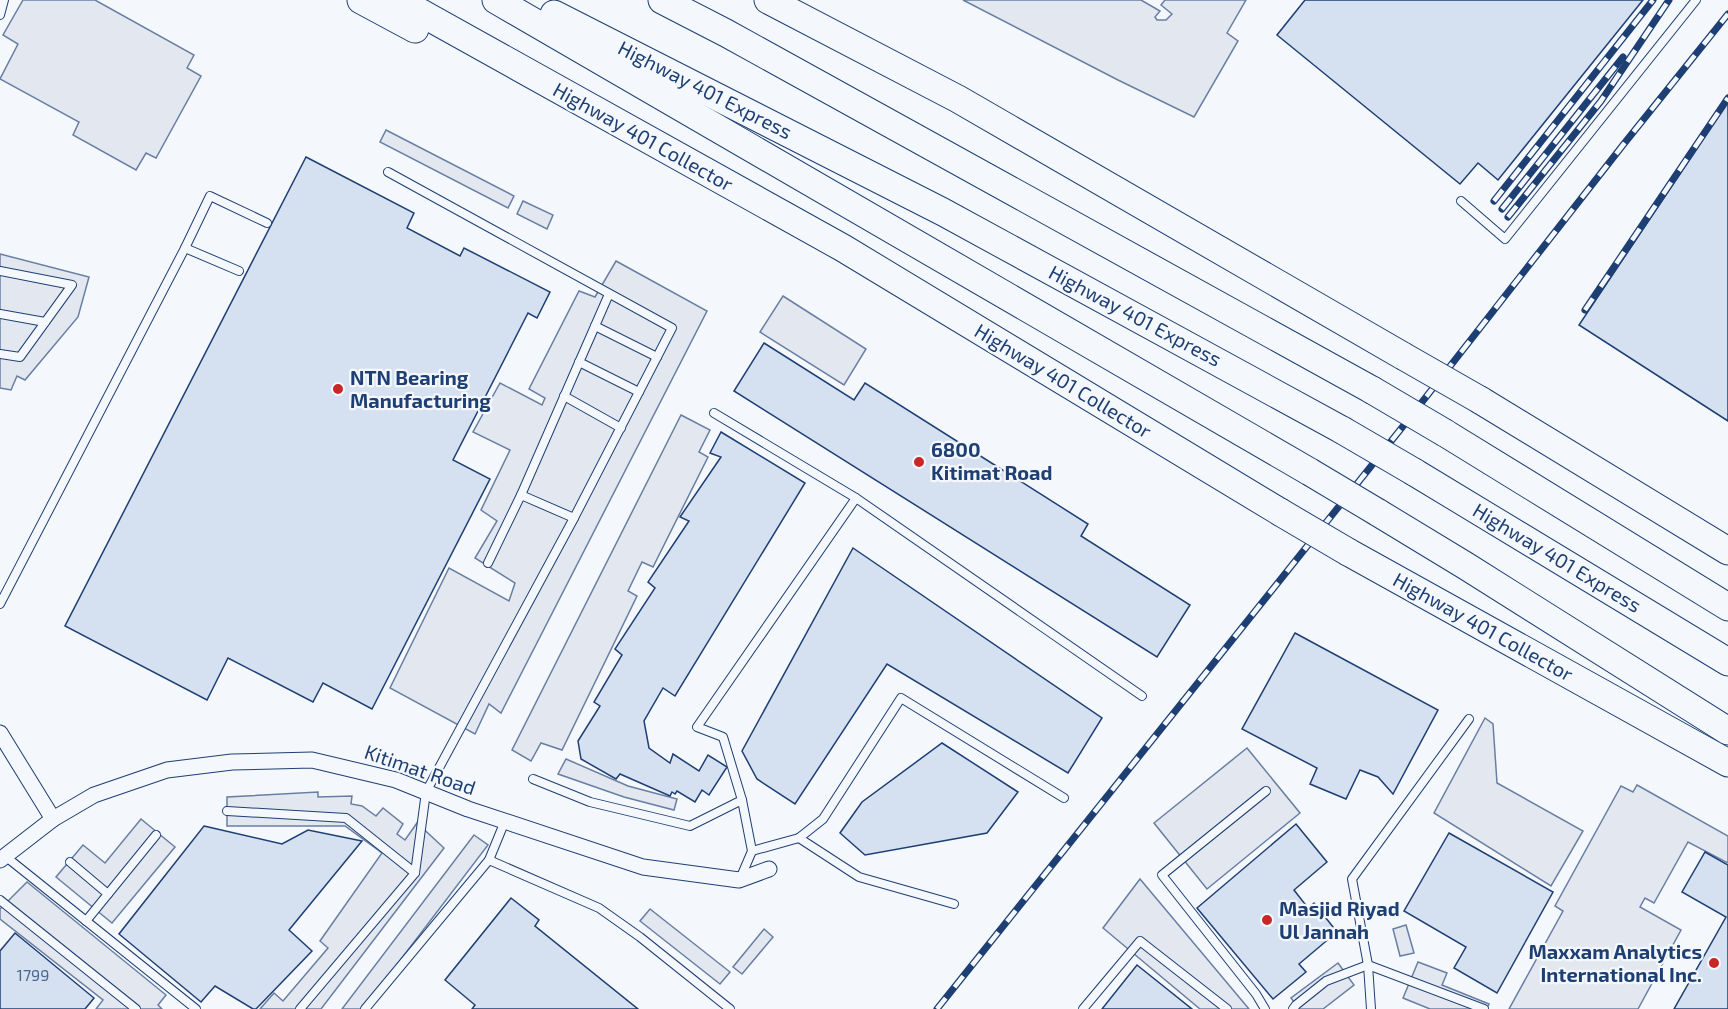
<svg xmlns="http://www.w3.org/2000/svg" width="1728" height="1009" viewBox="0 0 1728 1009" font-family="'Exo 2',sans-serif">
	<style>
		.parking { fill: #e3e8f0; stroke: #687fa3; stroke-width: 1.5 }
		.building { fill: #d5e0f0; stroke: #1d3f73; stroke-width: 1.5 }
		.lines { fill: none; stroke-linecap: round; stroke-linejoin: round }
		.service-casing { stroke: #1d3f73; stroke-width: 10 }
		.minor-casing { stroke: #1d3f73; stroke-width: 17 }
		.motorway-casing { stroke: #1d3f73; stroke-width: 29 }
		.service { stroke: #f4f7fb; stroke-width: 8 }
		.minor { stroke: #f4f7fb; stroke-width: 15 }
		.motorway { stroke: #f4f7fb; stroke-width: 27 }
		.rail-casing { stroke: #1d3f73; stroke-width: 7 }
		.rail { stroke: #f4f7fb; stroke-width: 4.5; stroke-dasharray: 14; stroke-linecap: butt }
		.motorway-bridge-casing { stroke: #1d3f73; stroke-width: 29; stroke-linecap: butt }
		.motorway-bridge { stroke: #f4f7fb; stroke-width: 27 }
		.poi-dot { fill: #c62828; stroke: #f4f7fb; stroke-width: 2 }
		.labels { text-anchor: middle; stroke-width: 4.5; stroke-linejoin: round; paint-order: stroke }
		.number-label { font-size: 16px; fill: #4b6792 }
		.street-label { font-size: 20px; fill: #1d3f73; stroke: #f4f7fb }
		.poi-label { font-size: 20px; font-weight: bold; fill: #1d3f73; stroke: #f4f7fb; text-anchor: start }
	</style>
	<rect width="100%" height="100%" fill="#f4f7fb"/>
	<g class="parking">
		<polygon points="23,0 95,0 194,55 187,68 201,76 156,158 146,153 136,170 73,135 79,122 0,79 18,44 3,35"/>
		<polygon points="963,0 1141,0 1160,11 1155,17 1157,20 1166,20 1172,14 1161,5 1165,0 1246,0 1227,33 1238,41 1194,117 1118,80"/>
		<polygon points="386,130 514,196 508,208 380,142"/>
		<polygon points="523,201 553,215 547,229 517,214"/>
		<polygon points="0,254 89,277 78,317 25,380 17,376 11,390 0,388"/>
		<polygon points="616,261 707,311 501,713 489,704 475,734 390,688 449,568 509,601 515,583 475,558 497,521 481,510 510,450 473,432 500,383 542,405 545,398 529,389 579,291 595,297"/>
		<polygon points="783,296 866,349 844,385 760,332"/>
		<polygon points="681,415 710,430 699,452 708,457 653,567 642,562 628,591 637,596 562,750 541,743 531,761 512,750"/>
		<polygon points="1485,718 1493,724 1497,783 1583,831 1551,886 1434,813"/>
		<polygon points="1247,748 1300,813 1207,889 1154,823"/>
		<polygon points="566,759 628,786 677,799 674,810 624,797 558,774"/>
		<polygon points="1637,785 1728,836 1728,863 1688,842 1654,903 1645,898 1640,907 1681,930 1638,1009 1509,1009 1563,911 1555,906 1621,786 1633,792"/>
		<polygon points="318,792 318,797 352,796 351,804 362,806 376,816 383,808 403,824 397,834 405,840 417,823 444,848 321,1009 260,1009 274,993 283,1001 328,948 320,941 382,853 345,826 227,826 227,797"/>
		<polygon points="141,819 175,847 112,923 56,877 83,845 105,863"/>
		<polygon points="474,835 488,845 363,1009 342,1009"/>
		<polygon points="1140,879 1249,1009 1200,1009 1103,928"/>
		<polygon points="27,882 166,995 158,1005 162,1009 96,1009 103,1000 0,919 0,909"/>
		<polygon points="650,909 730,972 720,984 640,921"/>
		<polygon points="1406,925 1414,953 1400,956 1393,929"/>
		<polygon points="764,929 773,937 742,974 733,967"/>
		<polygon points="1418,962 1447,973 1442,985 1489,1004 1487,1009 1430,1009 1403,998"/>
		<polygon points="1338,963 1354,985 1323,1009 1299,1009 1291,998"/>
	</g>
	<g class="building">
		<polygon points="1305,0 1643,0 1498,180 1478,163 1460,184 1277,35"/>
		<polygon points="1728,102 1728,421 1579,325"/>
		<polygon points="306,157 414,213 407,228 460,256 464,248 550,292 537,318 528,313 453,460 490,479 372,709 323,683 313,702 228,658 207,700 65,626"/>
		<polygon points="764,343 854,400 865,383 1088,524 1081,536 1190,605 1157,657 734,391"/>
		<polygon points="721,432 805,483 675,696 663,688 644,721 649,748 670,763 673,754 699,771 708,755 727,767 709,795 702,790 695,802 677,791 675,794 672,792 670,796 620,774 616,779 581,759 578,741 600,706 594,702 622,655 615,649 655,588 648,582 689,521 680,517 721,457 710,453"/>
		<polygon points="853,548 1102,718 1068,773 887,664 795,804 757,779 742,751"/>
		<polygon points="1295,633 1438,710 1393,794 1378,777 1360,770 1346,799 1310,784 1317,768 1242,729"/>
		<polygon points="942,743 1018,792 987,833 865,855 840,833 862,802"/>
		<polygon points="1296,824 1327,862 1294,890 1308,908 1314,903 1337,932 1299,964 1306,972 1273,999 1197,908"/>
		<polygon points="204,826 282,844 308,830 362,841 289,930 312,951 256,1009 253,1009 215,986 201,1002 119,934"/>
		<polygon points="1449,833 1553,892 1497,993 1454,968 1466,947 1404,911"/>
		<polygon points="1705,852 1728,865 1728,1009 1674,1009 1726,917 1682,892"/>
		<polygon points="511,898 539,920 535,926 638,1009 472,1009 475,1005 445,980"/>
		<polygon points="15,933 94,998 85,1009 0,1009 0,951"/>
		<polygon points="1137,965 1192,1009 1102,1009"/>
	</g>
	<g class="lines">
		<defs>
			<g id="service">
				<polyline points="0,15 4,0"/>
				<polyline points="388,172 672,328 574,518 521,495 488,563"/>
				<polyline points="1461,201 1505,239 1696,0"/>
				<polyline points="185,248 239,271"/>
				<polyline points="0,271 72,285 20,357 0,354"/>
				<polyline points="0,314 45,322"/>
				<polyline points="595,326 657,357"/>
				<polyline points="579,362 639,392"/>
				<polyline points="564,396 621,428"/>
				<polyline points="714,413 856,498 1142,696"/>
				<polyline points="521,495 609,294"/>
				<polyline points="0,604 185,248 210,196 267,223"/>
				<polyline points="533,779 590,802 690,826 742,800 723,737 697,727 856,498"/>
				<polyline points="227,811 346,818 415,873"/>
				<polyline points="799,838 859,877 954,904"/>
				<polyline points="752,851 799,838 823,819 901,698 1064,798"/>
				<polyline points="5,856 196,1009"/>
				<polyline points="489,860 505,821"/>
				<polyline points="70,862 108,894"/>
				<polyline points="740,879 752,851 742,800"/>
				<polyline points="0,900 136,1009"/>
				<polyline points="86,921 156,835"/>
				<polyline points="300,1009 415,873 426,792 574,518"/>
				<polyline points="365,1009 489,860 599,908 640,937 730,1009"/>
				<polyline points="1083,1009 1140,941 1227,1009"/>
				<polyline points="1265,1009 1256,994 1162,875 1266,791"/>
				<polyline points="1293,1009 1296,1005 1326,981 1368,965 1484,1009"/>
				<polyline points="1371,1009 1368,965 1352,879 1469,719"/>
			</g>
			<g id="minor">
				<polyline points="0,733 53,819"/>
				<polyline points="0,860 53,819 94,795 167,770 232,762 312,760 396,780 468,809 643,867 739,880 769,869"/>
			</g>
			<g id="motorway">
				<polyline points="361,0 415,29"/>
				<polyline points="398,0 843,248 1280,512"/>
				<polyline points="496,0 1310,472"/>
				<polyline points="662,0 726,33 1372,390"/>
				<polyline points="768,0 958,99 1403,356"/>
				<polyline points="554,14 943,212 1342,430"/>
				<polyline points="1480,400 1728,551"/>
				<polyline points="1445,433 1728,607"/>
				<polyline points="1414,472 1728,662"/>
				<polyline points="1377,512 1466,566 1728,731"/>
				<polyline points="1348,552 1728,763"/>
			</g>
		</defs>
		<use href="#service" class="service-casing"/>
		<use href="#minor" class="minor-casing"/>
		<use href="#motorway" class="motorway-casing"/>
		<use href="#service" class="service"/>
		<use href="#minor" class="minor"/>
		<use href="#motorway" class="motorway"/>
		<defs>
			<g id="rail">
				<polyline points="1494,201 1653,0"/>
				<polyline points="1502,209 1623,57"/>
				<polyline points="1508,217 1601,101 1669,0"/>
				<polyline points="1585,310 1728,98"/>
				<polyline points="937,1009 1408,420 1623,145 1728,14"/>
			</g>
		</defs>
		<use href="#rail" class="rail-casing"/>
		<use href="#rail" class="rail"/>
		<defs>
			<g id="motorway-bridge">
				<polyline points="1403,356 1480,400"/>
				<polyline points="1372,390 1445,433"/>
				<polyline points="1342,430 1414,472"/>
				<polyline points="1310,472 1377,512"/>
				<polyline points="1280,512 1348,552"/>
			</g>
		</defs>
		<use href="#motorway-bridge" class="motorway-bridge-casing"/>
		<use href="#motorway-bridge" class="motorway-bridge"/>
	</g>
	<g class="poi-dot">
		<circle cx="338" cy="389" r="6"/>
		<circle cx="919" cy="462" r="6"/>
		<circle cx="1267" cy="920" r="6"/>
		<circle cx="1714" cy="963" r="6"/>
	</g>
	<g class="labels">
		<g class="number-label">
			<text x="33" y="981">1799</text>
		</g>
		<g class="street-label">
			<text transform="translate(705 90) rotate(27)" y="7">Highway 401 Express</text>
			<text transform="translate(643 137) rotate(29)" y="7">Highway 401 Collector</text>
			<text transform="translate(1135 316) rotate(28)" y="7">Highway 401 Express</text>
			<text transform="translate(1063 381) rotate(31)" y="7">Highway 401 Collector</text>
			<text transform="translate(1557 558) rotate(31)" y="7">Highway 401 Express</text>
			<text transform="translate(1483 627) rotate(29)" y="7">Highway 401 Collector</text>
			<text transform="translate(420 770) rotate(19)" y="7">Kitimat Road</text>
		</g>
		<g class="poi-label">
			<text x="350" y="385">NTN Bearing<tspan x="350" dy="23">Manufacturing</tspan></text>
			<text x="931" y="457">6800<tspan x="931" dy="23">Kitimat Road</tspan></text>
			<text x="1279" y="916">Masjid Riyad<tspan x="1279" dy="23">Ul Jannah</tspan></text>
			<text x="1702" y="959" text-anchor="end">Maxxam Analytics<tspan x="1702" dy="23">International Inc.</tspan></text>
		</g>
	</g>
</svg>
